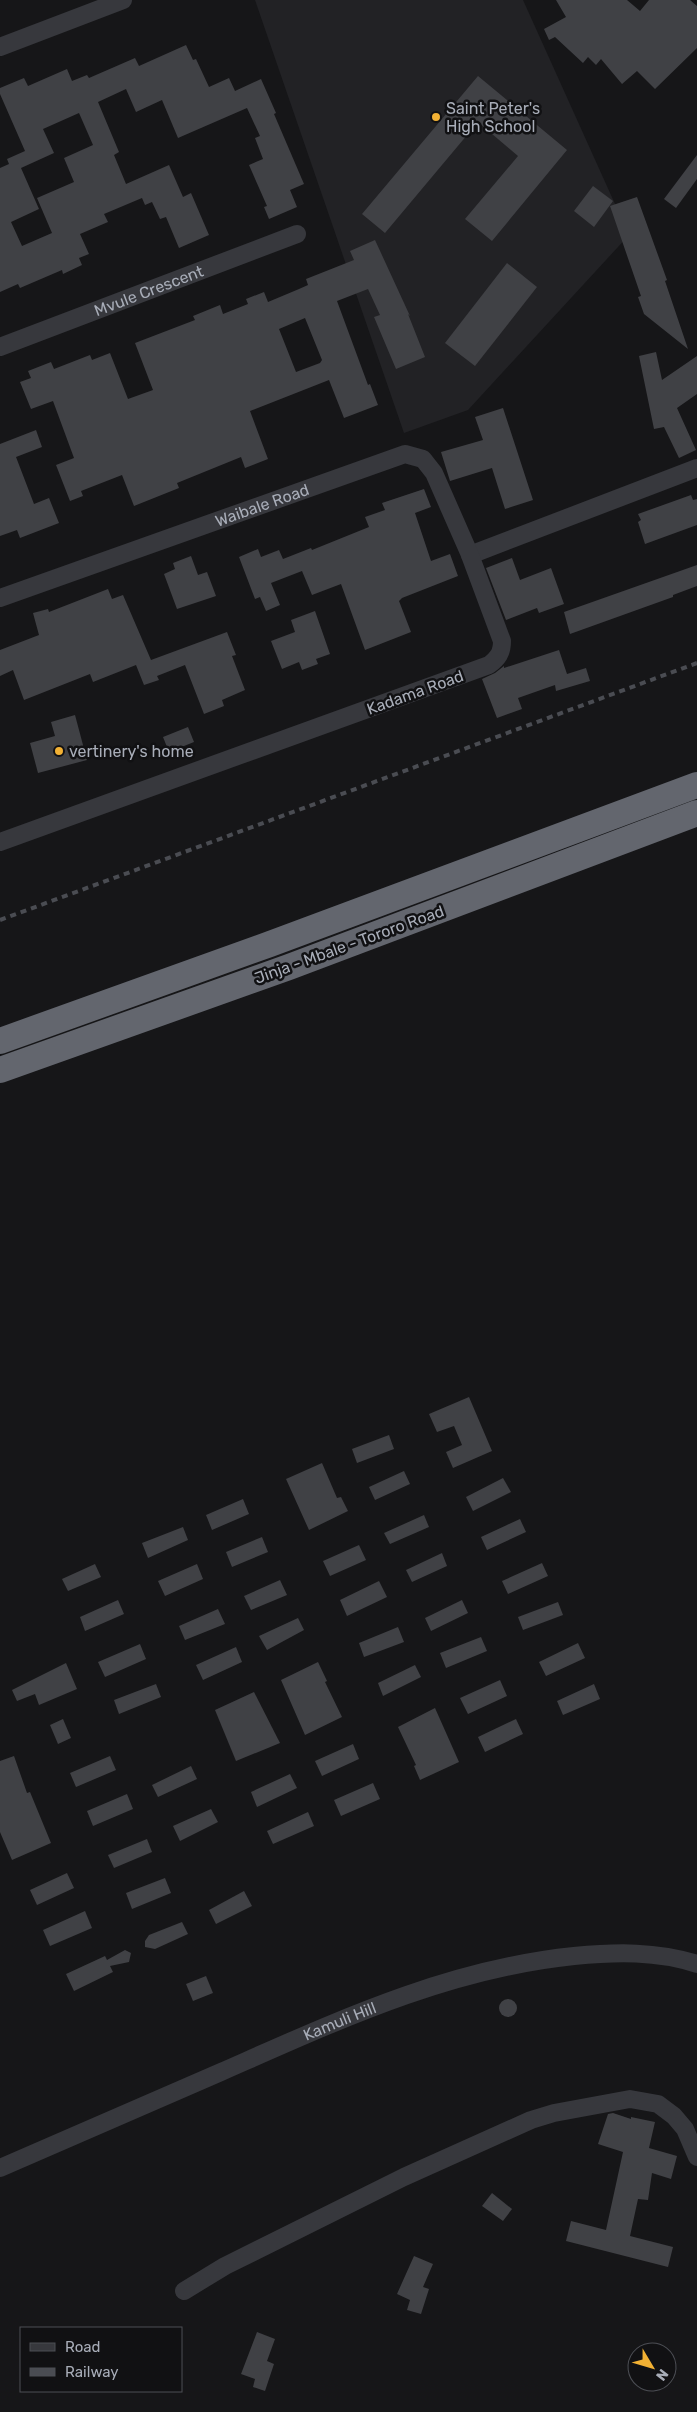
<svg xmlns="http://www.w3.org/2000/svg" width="697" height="2412" viewBox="0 0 697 2412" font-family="Rubik,sans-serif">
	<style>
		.built { fill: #222225 }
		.building { fill: #404145; fill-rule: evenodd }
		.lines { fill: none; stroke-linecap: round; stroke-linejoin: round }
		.minor { stroke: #37383d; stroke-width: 18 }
		.highway { stroke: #63666e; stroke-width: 26 }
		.rail { stroke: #4a4c52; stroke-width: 4; stroke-dasharray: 6 5; stroke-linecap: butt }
		.poi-dot { fill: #f2b134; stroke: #111113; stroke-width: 2 }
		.labels { text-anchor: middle; stroke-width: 5; stroke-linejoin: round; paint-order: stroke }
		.poi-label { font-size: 16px; fill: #a8adb8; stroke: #111113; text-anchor: start }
		.street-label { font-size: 16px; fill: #a8adb8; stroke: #111113 }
	</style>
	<rect width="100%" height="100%" fill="#161618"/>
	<polygon class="built" points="255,0 523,0 629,235 468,410 404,433"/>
	<g class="building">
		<polygon points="556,0 627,0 640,11 649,0 690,0 697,6 697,48 655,89 637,71 622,84 601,59 596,65 588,57 583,63 555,37 549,40 544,29 566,17"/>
		<path d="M186,45L193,60L196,59L209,87L229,78L235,91L261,79L276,113L274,114L304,184L290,190L297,207L269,219L264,207L267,206L249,165L263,159L255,138L260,136L247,108L178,138L162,100L136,112L126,89L98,102L119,152L114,155L126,184L169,165L183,197L191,193L209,235L179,248L166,217L160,219L152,202L145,205L142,198L104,214L108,222L80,234L89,254L79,258L82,265L63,274L62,270L20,288L18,284L0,292V168L9,164L7,159L25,151L0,94V88L24,78L28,86L67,69L72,81L87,75L89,78L135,58L139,66ZM79,113L93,145L64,158L74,182L37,198L52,233L22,246L11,222L39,209L21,168L54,153L43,129Z"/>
		<polygon points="478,76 567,150 492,241 465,219 518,156 478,122 385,233 362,214"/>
		<polygon points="697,155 697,179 676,208 664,199"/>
		<polygon points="593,186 613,201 594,227 574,211"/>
		<polygon points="637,197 667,280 665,281 688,349 644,314 638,297 641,296 610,206"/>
		<path d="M375,240L410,316L408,314L425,357L396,369L374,317L380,315L368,289L337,301L368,385L370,384L378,405L344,418L329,380L250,411L268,459L245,468L241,457L177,483L179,488L134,506L122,475L81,491L83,496L70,501L56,465L74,458L53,401L31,409L20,382L31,378L28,371L51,362L54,369L90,355L92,360L110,353L128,399L153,390L135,343L195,320L193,316L220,305L223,314L248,304L246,299L264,292L268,302L299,289L308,285L306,279L354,260L350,251ZM305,318L322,360L320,363L296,372L279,329Z"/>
		<polygon points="507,263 537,287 475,366 445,343"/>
		<polygon points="656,352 662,380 697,356 697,394 677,408 696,450 679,458 664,427 654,429 639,356"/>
		<polygon points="503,408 533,500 505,509 492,468 450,481 441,452 483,440 475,417"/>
		<polygon points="36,430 42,447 16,457 34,504 49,498 59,523 20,538 17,530 0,536 0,444"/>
		<polygon points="424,489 431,507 415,513 431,561 450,554 458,576 402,598 399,601 411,632 365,650 341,584 312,595 302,571 271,583 280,605 266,611 260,597 255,599 239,557 258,549 261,557 279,550 283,559 311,548 312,550 369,527 365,517 385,510 382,503"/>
		<polygon points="691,495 693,500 697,499 697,525 645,544 638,522 641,520 638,514"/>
		<polygon points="191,556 198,575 207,572 216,596 177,609 164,574 175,569 173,563"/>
		<polygon points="512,558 520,580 551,568 564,604 539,613 537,608 506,620 486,568"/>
		<polygon points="697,565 697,586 673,595 673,597 570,634 564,612"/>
		<polygon points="108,589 112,599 123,595 151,660 227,632 236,655 232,656 245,690 222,700 224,706 204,714 185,665 157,676 159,680 144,685 136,665 93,682 90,674 24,700 13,670 0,676 0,650 39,635 33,613 48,609 49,612"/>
		<polygon points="315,611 330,654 316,659 318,664 302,670 299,662 282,669 271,641 295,632 291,620"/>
		<polygon points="559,650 567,674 586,668 590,681 556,691 555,685 518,698 522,709 497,718 482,679 495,673 504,666 504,668"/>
		<polygon points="75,715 87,760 38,773 30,743 55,736 51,722"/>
		<polygon points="188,727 194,742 169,752 163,737"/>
		<polygon points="469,1397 492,1451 453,1468 446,1452 462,1445 454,1426 437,1432 429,1414"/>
		<polygon points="389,1435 394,1449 357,1463 352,1449"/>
		<polygon points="322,1463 337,1498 341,1497 348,1511 309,1530 286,1479"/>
		<polygon points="404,1471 410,1484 375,1500 369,1487"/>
		<polygon points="503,1478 511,1492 473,1511 466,1497"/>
		<polygon points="243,1499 249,1514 212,1530 206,1515"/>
		<polygon points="424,1515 429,1527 390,1544 384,1533"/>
		<polygon points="520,1519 526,1532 487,1550 481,1537"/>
		<polygon points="183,1527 188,1540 148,1558 142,1543"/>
		<polygon points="262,1537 268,1552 232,1567 226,1552"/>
		<polygon points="359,1545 366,1560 330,1576 323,1561"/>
		<polygon points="442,1553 447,1566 412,1582 406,1570"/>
		<polygon points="542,1563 548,1576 508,1594 502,1581"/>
		<polygon points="95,1564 101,1577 68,1591 62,1579"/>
		<polygon points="197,1564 203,1579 165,1596 158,1581"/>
		<polygon points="280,1580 287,1595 251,1610 244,1596"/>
		<polygon points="379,1581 387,1597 347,1616 340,1600"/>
		<polygon points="118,1600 124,1614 85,1631 80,1617"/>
		<polygon points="462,1600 468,1613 431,1631 425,1618"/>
		<polygon points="558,1602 563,1615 523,1630 518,1617"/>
		<polygon points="218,1609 225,1624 185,1640 179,1626"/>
		<polygon points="298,1618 304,1630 267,1650 259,1636"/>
		<polygon points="398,1627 404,1642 364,1657 359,1643"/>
		<polygon points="481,1637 487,1651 446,1668 440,1653"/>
		<polygon points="578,1643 585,1658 546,1676 539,1662"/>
		<polygon points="140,1644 146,1659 105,1677 98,1662"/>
		<polygon points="236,1647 242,1662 203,1680 196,1665"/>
		<polygon points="318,1662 327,1681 325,1682 342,1717 305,1735 281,1680"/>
		<polygon points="66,1663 77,1689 39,1705 35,1694 17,1701 12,1690"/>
		<polygon points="415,1665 421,1677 383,1696 378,1683"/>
		<polygon points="500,1680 507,1696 468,1714 460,1698"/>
		<polygon points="156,1684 161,1697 119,1714 114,1700"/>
		<polygon points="594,1684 600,1699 563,1715 557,1701"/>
		<polygon points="254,1692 280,1743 236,1761 215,1710"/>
		<polygon points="435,1708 459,1762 420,1780 414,1766 416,1765 398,1727"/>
		<polygon points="63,1719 71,1738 58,1744 50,1725"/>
		<polygon points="516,1719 523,1734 485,1752 478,1737"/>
		<polygon points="353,1744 359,1759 322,1776 315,1761"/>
		<polygon points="14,1756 27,1793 30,1792 51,1843 12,1860 0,1832 0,1761"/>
		<polygon points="110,1756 116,1770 76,1787 70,1773"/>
		<polygon points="191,1766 197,1779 158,1797 152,1785"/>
		<polygon points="290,1774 297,1788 257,1807 251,1792"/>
		<polygon points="373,1783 380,1799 341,1816 334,1800"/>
		<polygon points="127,1794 133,1809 93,1826 87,1811"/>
		<polygon points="211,1809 218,1822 180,1841 173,1826"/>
		<polygon points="308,1812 314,1826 273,1844 267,1831"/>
		<polygon points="147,1839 152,1852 114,1868 108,1855"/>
		<polygon points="67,1873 74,1888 37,1905 30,1890"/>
		<polygon points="165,1878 171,1893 132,1909 126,1893"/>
		<polygon points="244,1891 252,1906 216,1924 209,1910"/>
		<polygon points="85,1911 92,1928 50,1946 43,1930"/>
		<polygon points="182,1922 188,1934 155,1949 145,1947 145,1941 149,1935"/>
		<polygon points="125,1950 131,1953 129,1962 110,1966 113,1972 74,1991 66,1974 105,1956 107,1960"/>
		<polygon points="206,1976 213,1993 193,2001 186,1984"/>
		<circle cx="508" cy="2008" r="9"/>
		<polygon points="613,2113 631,2119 631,2117 655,2122 649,2148 677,2156 671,2179 652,2173 648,2200 638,2199 630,2236 673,2247 668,2267 566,2241 571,2221 606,2230 623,2152 598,2144 608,2114"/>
		<polygon points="492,2193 512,2209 503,2221 482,2206"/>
		<polygon points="414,2256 433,2264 423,2287 429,2289 421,2314 407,2310 410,2300 397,2294"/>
		<polygon points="257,2332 275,2339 267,2361 274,2364 265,2391 253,2387 255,2379 241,2374"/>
	</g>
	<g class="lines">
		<g class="minor">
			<polyline points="0,47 123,0"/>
			<path id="s1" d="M0,347L297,234"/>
			<polyline points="470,555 697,468"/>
			<path id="s2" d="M0,598L405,454L423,459L434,473L470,555L502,641C502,653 498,658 489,665L0,842"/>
			<path id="s3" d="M0,2168C74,2136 148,2104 221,2072C337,2021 447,1969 574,1956C616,1952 657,1951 697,1964"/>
			<polyline points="184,2291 225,2266 404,2177 531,2120 554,2113 630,2099 658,2104 674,2116 685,2129 697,2157"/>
		</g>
		<g class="highway">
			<polyline points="0,1041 270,944 697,785"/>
			<polyline points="0,1070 289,967 697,813"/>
		</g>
		<polyline class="rail" points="0,920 697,663"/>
	</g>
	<g class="poi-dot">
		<circle cx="436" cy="117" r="5"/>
		<circle cx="59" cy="751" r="5"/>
	</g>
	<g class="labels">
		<g class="poi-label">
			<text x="446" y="114">Saint Peter's<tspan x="446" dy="18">High School</tspan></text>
			<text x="69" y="757">vertinery's home</text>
		</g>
		<g class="street-label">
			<text dy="6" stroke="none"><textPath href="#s1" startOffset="159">Mvule Crescent</textPath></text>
			<text dy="6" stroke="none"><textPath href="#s2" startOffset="278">Waibale Road</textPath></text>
			<text transform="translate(415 692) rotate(-20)" y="6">Kadama Road</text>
			<text transform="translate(349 944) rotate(-20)" y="6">Jinja - Mbale - Tororo Road</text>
			<text dy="6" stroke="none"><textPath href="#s3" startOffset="370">Kamuli Hill</textPath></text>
		</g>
	</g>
	<rect x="20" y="2327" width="162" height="65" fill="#111113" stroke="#4d4f55"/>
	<rect x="30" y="2343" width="25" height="8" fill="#37383d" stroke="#4d4f55"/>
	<text x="65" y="2352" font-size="15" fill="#a8adb8">Road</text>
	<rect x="30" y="2368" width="25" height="8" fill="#4a4c52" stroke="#4d4f55"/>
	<text x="65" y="2377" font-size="15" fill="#a8adb8">Railway</text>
	<g transform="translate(652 2367) rotate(128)"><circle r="24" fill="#111113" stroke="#4d4f55"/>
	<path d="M0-4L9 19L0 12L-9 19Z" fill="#f2b134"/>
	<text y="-8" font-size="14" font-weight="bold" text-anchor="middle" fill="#a8adb8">N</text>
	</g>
</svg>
